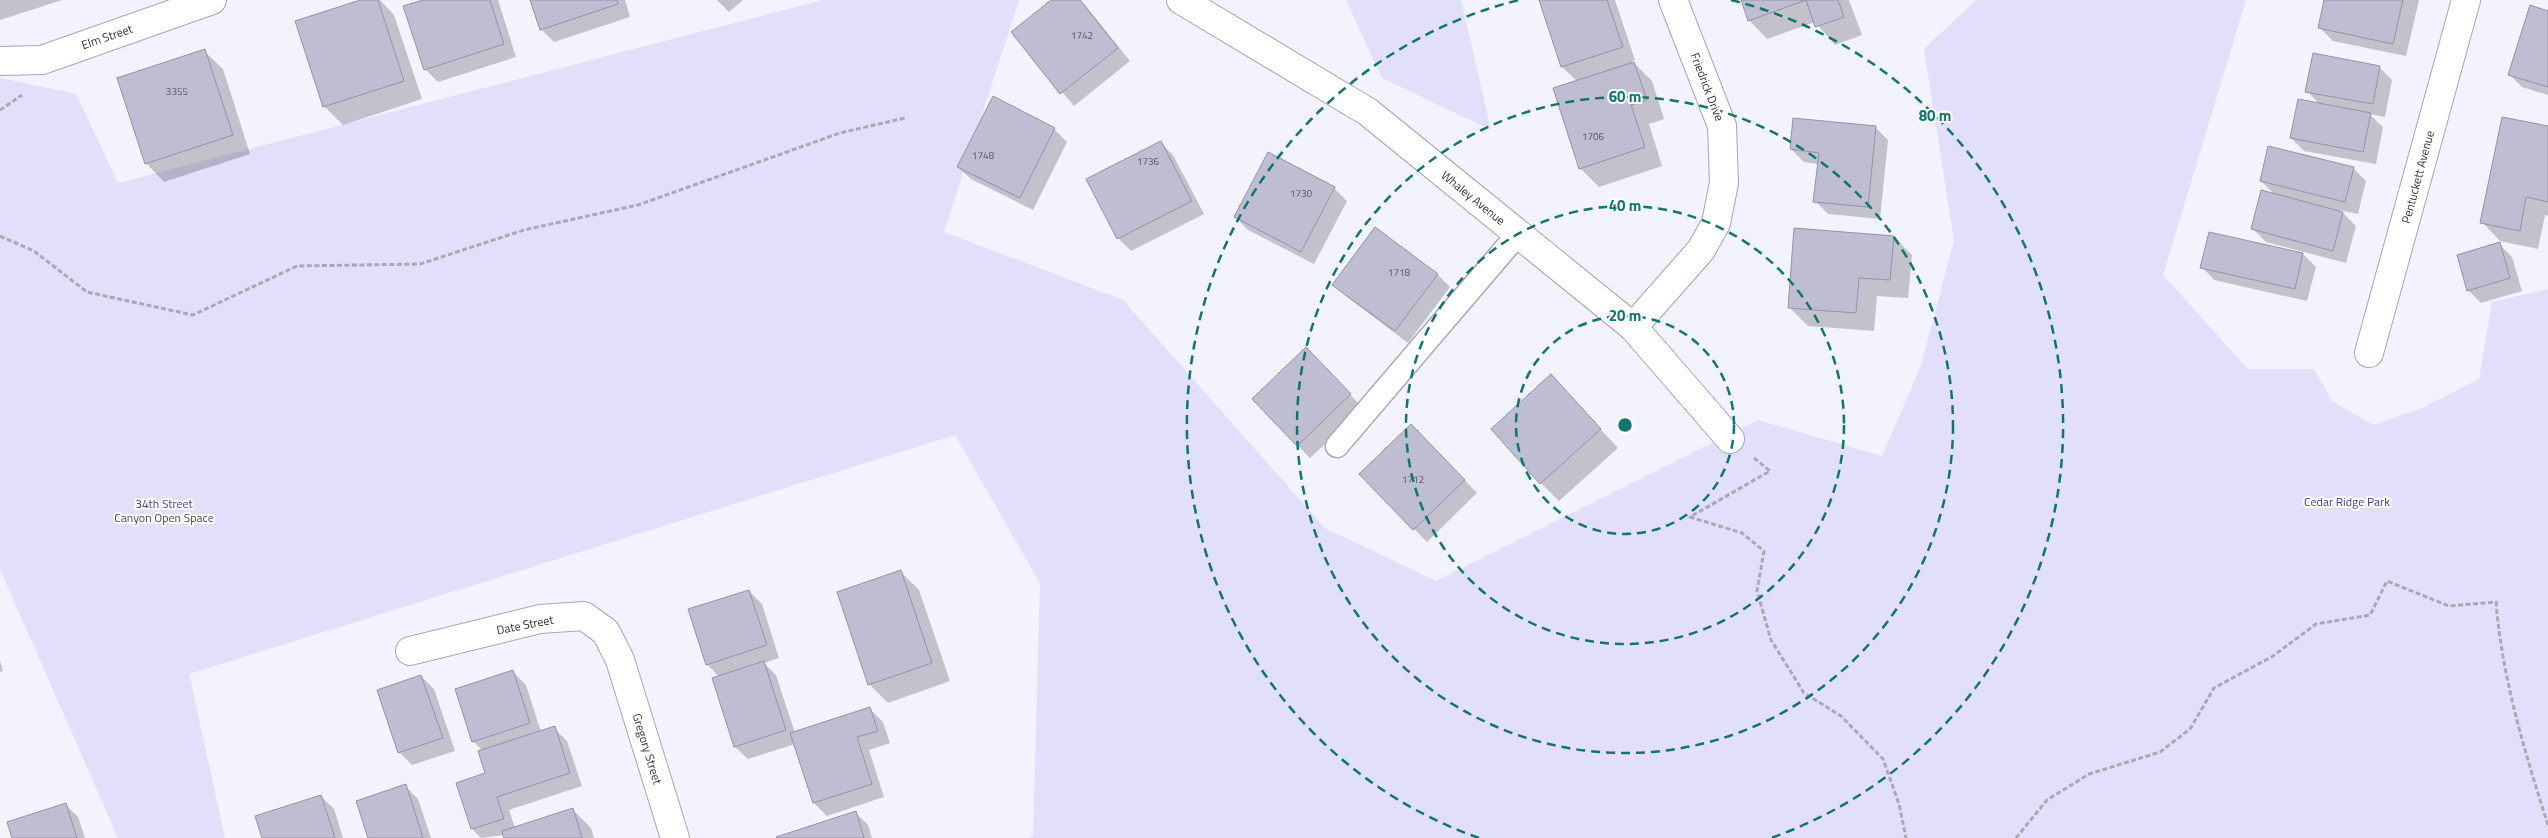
<svg xmlns="http://www.w3.org/2000/svg" width="2548" height="838" viewBox="0 0 2548 838" font-family="'Titillium Web',sans-serif">
	<style>
		.green { fill: #e2dffb }
		.shadow { fill: #0003 }
		.building { fill: #bfbdd2; stroke: #9492a6 }
		.lines { fill: none; stroke-linecap: round; stroke-linejoin: round }
		.service-casing { stroke: #a7a5b9; stroke-width: 25 }
		.minor-casing { stroke: #a7a5b9; stroke-width: 30 }
		.path { stroke: #a9a8b3; stroke-width: 3; stroke-dasharray: 5 2.5; stroke-linecap: butt }
		.service { stroke: #fff; stroke-width: 22 }
		.minor { stroke: #fff; stroke-width: 28 }
		.ring { fill: none; stroke: #0f766e; stroke-width: 2.5; stroke-dasharray: 9 6 }
		.labels { text-anchor: middle; stroke-width: 4; stroke-linejoin: round; paint-order: stroke }
		.number-label { font-size: 10px; fill: #565560 }
		.street-label { font-size: 12px; fill: #33323a; stroke: #fff }
		.park-label { font-size: 12px; fill: #4c417c; stroke: #fff }
		.centre { fill: #0f766e; stroke: #fff; stroke-width: 2.5 }
		.ring-label { font-size: 15px; text-anchor: middle; font-weight: bold; fill: #0f766e; stroke: #fff; stroke-width: 4; stroke-linejoin: round; paint-order: stroke }
	</style>
	<rect width="100%" height="100%" fill="#f3f2ff"/>
	<g class="green">
		<polygon points="823,0 1019,0 944,232 1123,300 1325,528 1436,581 1758,420 1882,456 1921,366 1954,240 1924,49 1976,0 2246,0 2163,275 2248,369 2314,369 2332,401 2373,425 2422,408 2479,379 2492,302 2548,289 2548,838 1028,838 1033,836 1040,583 955,435 189,674 225,838 118,838 0,569 0,78 76,94 118,183"/>
		<polygon points="1346,0 1461,0 1491,130 1382,78"/>
	</g>
	<g class="shadow">
		<polygon points="0,0 62,0 0,20"/>
		<polygon points="364,0 380,0 394,15 422,99 343,125 324,106"/>
		<polygon points="427,0 498,0 516,57 438,82 425,69"/>
		<polygon points="531,0 625,0 630,17 554,42 541,29"/>
		<polygon points="717,0 743,0 729,12"/>
		<polygon points="1053,0 1081,0 1130,61 1074,106 1012,33"/>
		<polygon points="1540,0 1615,0 1635,60 1632,61 1652,81 1664,119 1649,124 1662,166 1599,187 1580,168 1577,81 1562,67"/>
		<polygon points="1742,0 1849,0 1862,35 1835,45 1815,22 1767,39 1749,20"/>
		<polygon points="2326,0 2419,0 2406,56 2333,41 2320,28"/>
		<polygon points="2548,12 2548,95 2522,87 2509,74"/>
		<polygon points="204,51 223,69 250,154 164,182 146,163"/>
		<polygon points="2379,67 2392,80 2385,117 2369,114 2383,127 2376,164 2304,151 2291,138 2320,105 2307,91"/>
		<polygon points="1875,127 1888,140 1880,219 1828,214 1815,201 1819,164 1804,162 1791,149"/>
		<polygon points="2548,127 2548,216 2545,215 2538,249 2500,241 2482,222"/>
		<polygon points="1054,129 1067,142 1033,210 971,179 958,167"/>
		<polygon points="1160,142 1173,155 1204,214 1131,251 1118,238"/>
		<polygon points="1269,154 1334,188 1347,201 1314,264 1248,230 1235,217"/>
		<polygon points="2353,168 2366,181 2358,214 2340,210 2356,226 2346,263 2266,242 2253,229 2275,195 2261,181"/>
		<polygon points="2210,233 2303,254 2316,267 2307,301 2214,280 2202,267"/>
		<polygon points="1894,237 1912,255 1908,298 1877,296 1874,331 1808,326 1789,307"/>
		<polygon points="2499,244 2512,257 2522,291 2481,303 2468,290"/>
		<polygon points="1437,274 1450,287 1408,343 1347,297 1334,285"/>
		<polygon points="1306,349 1363,408 1310,458 1253,399"/>
		<polygon points="1551,376 1618,448 1559,501 1541,483"/>
		<polygon points="1424,438 1477,493 1427,542 1360,474"/>
		<polygon points="901,572 919,590 950,681 888,703 869,684"/>
		<polygon points="749,591 762,604 779,658 764,663 776,675 795,733 870,709 883,722 890,743 869,750 884,797 827,816 814,803 795,744 748,759 735,747 719,677 707,664"/>
		<polygon points="0,661 3,671 0,672"/>
		<polygon points="513,672 526,685 541,732 554,728 567,741 582,786 509,810 515,828 572,809 591,828 594,838 505,838 504,835 481,838 472,829 457,784 486,774 483,751 473,741"/>
		<polygon points="421,676 434,689 455,751 412,765 399,752"/>
		<polygon points="405,786 418,799 431,838 369,838"/>
		<polygon points="321,796 334,809 343,838 264,838"/>
		<polygon points="65,804 78,817 85,838 13,838"/>
		<polygon points="855,812 868,825 872,838 778,838"/>
	</g>
	<g class="building">
		<polygon points="360,0 378,0 404,81 323,107 295,21"/>
		<polygon points="423,0 490,0 504,44 424,70 403,6"/>
		<polygon points="530,0 617,0 618,4 540,30"/>
		<polygon points="1051,0 1080,0 1118,48 1060,94 1011,32"/>
		<polygon points="1539,0 1607,0 1623,47 1561,67"/>
		<polygon points="1741,0 1838,0 1844,17 1815,27 1806,0 1748,21"/>
		<polygon points="2324,0 2403,0 2393,44 2318,28"/>
		<polygon points="2530,5 2548,11 2548,87 2508,75"/>
		<polygon points="205,49 233,135 145,164 117,78"/>
		<polygon points="2313,53 2380,66 2373,104 2305,92"/>
		<polygon points="1634,62 1647,100 1631,105 1645,147 1579,169 1553,88"/>
		<polygon points="993,96 1055,128 1020,198 957,167"/>
		<polygon points="2298,99 2371,113 2363,152 2290,138"/>
		<polygon points="2502,117 2548,126 2548,202 2526,197 2520,231 2480,223"/>
		<polygon points="1793,118 1876,126 1868,207 1813,202 1819,153 1790,149"/>
		<polygon points="1161,141 1192,201 1117,239 1086,179"/>
		<polygon points="2268,146 2354,167 2345,202 2260,181"/>
		<polygon points="1268,152 1335,187 1301,252 1234,217"/>
		<polygon points="2261,190 2343,212 2333,251 2251,229"/>
		<polygon points="1375,227 1438,274 1395,331 1332,285"/>
		<polygon points="1794,228 1894,236 1890,280 1859,278 1856,313 1788,308"/>
		<polygon points="2209,232 2303,253 2295,289 2200,268"/>
		<polygon points="2500,242 2510,278 2467,291 2457,255"/>
		<polygon points="1306,347 1351,394 1297,446 1252,399"/>
		<polygon points="1551,374 1601,429 1540,484 1491,429"/>
		<polygon points="1411,424 1465,480 1413,530 1359,474"/>
		<polygon points="901,570 932,663 868,685 837,592"/>
		<polygon points="749,590 767,645 706,665 688,609"/>
		<polygon points="764,661 786,730 734,747 712,678"/>
		<polygon points="513,670 530,723 472,742 455,689"/>
		<polygon points="421,675 443,738 398,753 377,690"/>
		<polygon points="870,707 878,731 857,737 872,784 813,803 790,733"/>
		<polygon points="555,726 570,773 497,797 504,819 471,829 456,783 485,773 478,751"/>
		<polygon points="406,784 423,838 368,838 356,801"/>
		<polygon points="321,795 335,838 262,838 255,816"/>
		<polygon points="66,803 77,838 12,838 7,822"/>
		<polygon points="573,808 582,838 504,838 502,831"/>
		<polygon points="856,811 864,838 777,838 776,837"/>
	</g>
	<g class="lines">
		<defs>
			<polyline id="service" points="1337,446 1518,234"/>
			<g id="minor">
				<polyline points="1181,0 1368,112 1633,327 1730,439"/>
				<polyline points="0,61 42,60 212,0"/>
				<polyline points="1633,327 1701,250 1716,223 1724,183 1722,126 1673,0"/>
				<polyline points="2369,353 2466,0"/>
				<polyline points="410,651 540,619 584,616 606,632 620,660 675,838"/>
			</g>
		</defs>
		<use href="#service" class="service-casing"/>
		<use href="#minor" class="minor-casing"/>
		<g class="path">
			<polyline points="0,110 22,95"/>
			<polyline points="0,236 34,251 87,292 193,315 297,266 420,264 524,230 638,205 840,133 905,118"/>
			<polyline points="1754,458 1770,471 1690,517 1742,533 1764,551 1757,591 1771,640 1804,693 1841,716 1883,759 1899,804 1906,838"/>
			<path d="M2016,838L2047,800L2089,774L2160,752L2190,729L2214,688L2273,656L2316,624L2370,615L2387,581L2449,606L2496,602C2502,678 2525,753 2548,825"/>
		</g>
		<use href="#service" class="service"/>
		<use href="#minor" class="minor"/>
	</g>
	<g class="ring">
		<circle cx="1625" cy="425" r="109"/>
		<circle cx="1625" cy="425" r="219"/>
		<circle cx="1625" cy="425" r="328"/>
		<path d="M1479 838A438 438 0 0 1 1519 0M1731 0A438 438 0 0 1 1771 838"/>
	</g>
	<g class="labels">
		<g class="number-label">
			<text x="1082" y="39">1742</text>
			<text x="177" y="95">3355</text>
			<text x="1593" y="140">1706</text>
			<text x="983" y="159">1748</text>
			<text x="1148" y="165">1736</text>
			<text x="1301" y="197">1730</text>
			<text x="1399" y="276">1718</text>
			<text x="1413" y="483">1712</text>
		</g>
		<g class="street-label">
			<text transform="translate(107 37) rotate(-19)" y="4">Elm Street</text>
			<text transform="translate(1707 87) rotate(69)" y="4">Friedrick Drive</text>
			<text transform="translate(2418 177) rotate(-75)" y="4">Pentuckett Avenue</text>
			<text transform="translate(1473 198) rotate(39)" y="4">Whaley Avenue</text>
			<text transform="translate(525 625) rotate(-11)" y="4">Date Street</text>
			<text transform="translate(647 749) rotate(73)" y="4">Gregory Street</text>
		</g>
		<g class="park-label">
			<text x="2347" y="506">Cedar Ridge Park</text>
			<text x="164" y="508">34th Street<tspan x="164" dy="14">Canyon Open Space</tspan></text>
		</g>
	</g>
	<circle cx="1625" cy="425" r="8" class="centre"/>
	<g class="ring-label">
		<text x="1625" y="102">60 m</text>
		<text x="1935" y="121">80 m</text>
		<text x="1625" y="211">40 m</text>
		<text x="1625" y="321">20 m</text>
	</g>
</svg>
